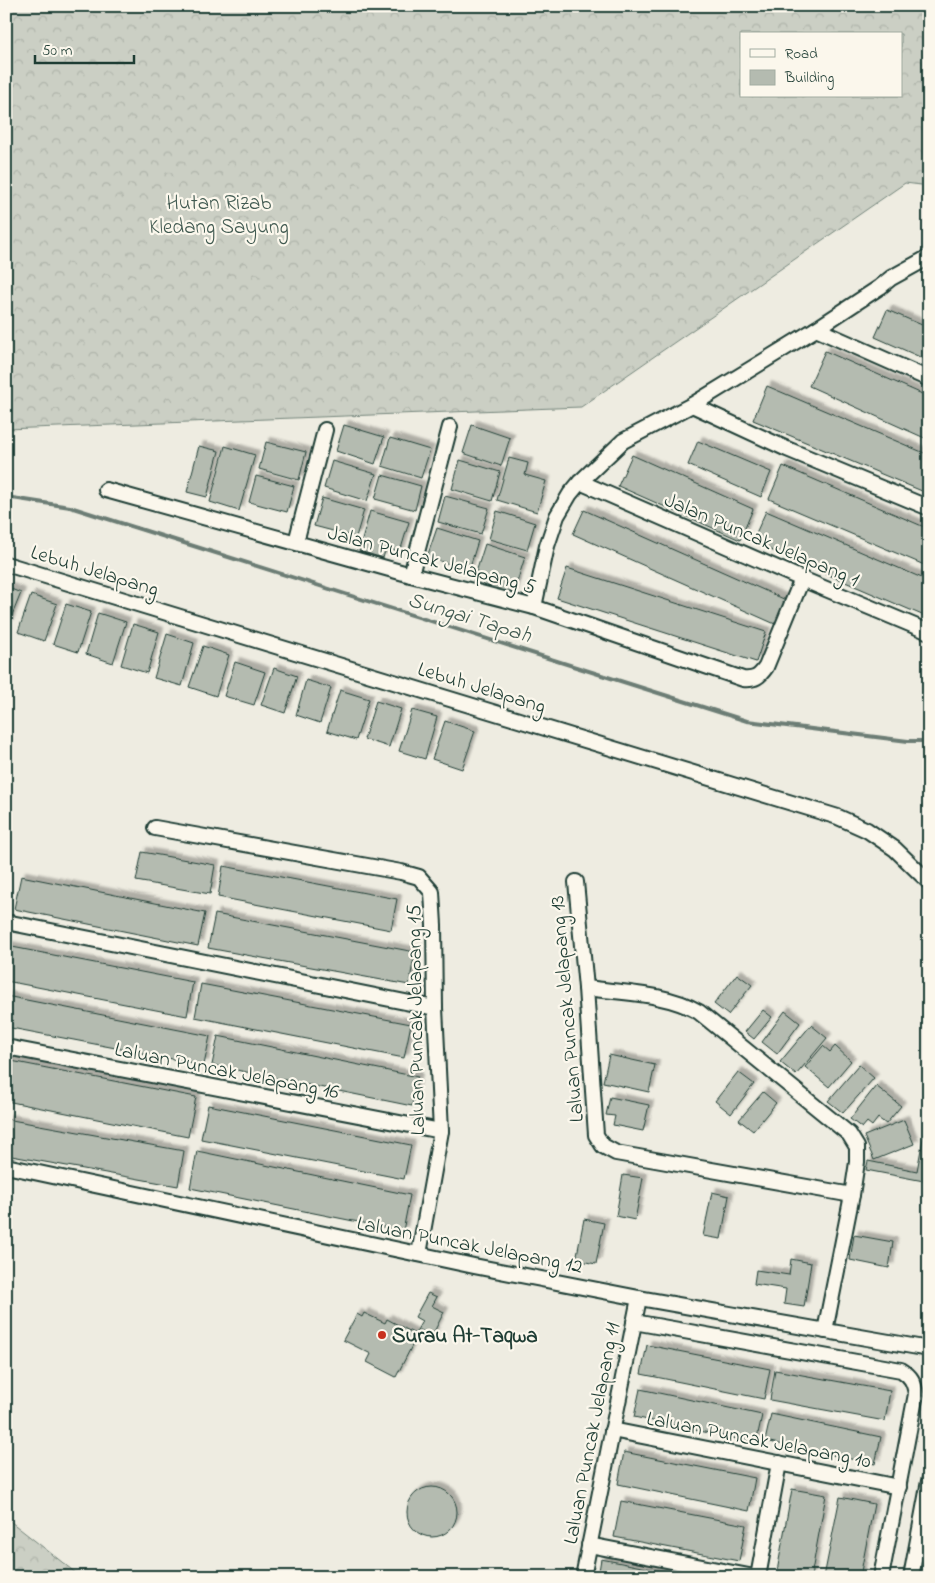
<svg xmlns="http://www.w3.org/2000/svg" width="935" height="1583" viewBox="0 0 935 1583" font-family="'Indie Flower',sans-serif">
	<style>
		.forest { fill: url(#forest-crowns); stroke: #75867c; fill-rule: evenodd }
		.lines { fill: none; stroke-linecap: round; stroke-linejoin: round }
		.stream { stroke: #6c7d74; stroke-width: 4 }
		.building { fill: #b4bbb0; stroke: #1f3d34; filter: url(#shadow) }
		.minor-casing { stroke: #1f3d34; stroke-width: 18 }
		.minor { stroke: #fbf7ec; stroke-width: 14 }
		.poi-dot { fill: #c8321e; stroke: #fbf7ec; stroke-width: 2 }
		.labels { text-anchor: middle; stroke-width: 4.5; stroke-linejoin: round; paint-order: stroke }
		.park-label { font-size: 21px; fill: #415a51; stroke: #fbf7ec }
		.street-label { font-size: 21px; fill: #1f3d34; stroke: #fbf7ec }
		.poi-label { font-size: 21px; font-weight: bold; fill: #1f3d34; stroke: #fbf7ec; text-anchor: start }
		.water-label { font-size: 22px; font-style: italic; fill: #455d54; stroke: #fbf7ec }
	</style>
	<defs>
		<pattern id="forest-crowns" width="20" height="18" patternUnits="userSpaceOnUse" patternTransform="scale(1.25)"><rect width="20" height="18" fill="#cbcfc4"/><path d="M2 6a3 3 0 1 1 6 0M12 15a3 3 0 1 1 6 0" fill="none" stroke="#aeb3a9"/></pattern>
		<filter id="shadow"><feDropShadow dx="4.5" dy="-4.5" stdDeviation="1" flood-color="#0004"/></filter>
	</defs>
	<rect width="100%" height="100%" fill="#eeece1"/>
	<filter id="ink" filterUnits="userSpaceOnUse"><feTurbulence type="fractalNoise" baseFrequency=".02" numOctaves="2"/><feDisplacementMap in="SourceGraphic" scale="10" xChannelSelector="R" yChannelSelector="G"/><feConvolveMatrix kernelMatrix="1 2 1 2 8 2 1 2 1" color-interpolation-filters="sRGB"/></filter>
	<g filter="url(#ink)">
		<g class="forest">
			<path d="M6,6H929V186L905,183L581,407L6,429ZM741,34H901V96H741Z"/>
			<polygon points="6,1518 81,1577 6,1577"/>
		</g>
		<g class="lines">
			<polyline class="stream" points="6,497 70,507 747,721 908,741 929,741"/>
		</g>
		<g class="building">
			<polygon points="887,310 929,328 929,361 875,337"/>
			<polygon points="825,351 929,397 929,440 809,386"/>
			<polygon points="767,386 929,455 929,494 753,420"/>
			<polygon points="344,425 384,437 375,464 336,451"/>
			<polygon points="472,425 510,438 501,466 463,453"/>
			<polygon points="390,438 430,450 421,478 382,466"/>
			<polygon points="698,441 771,472 761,497 688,465"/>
			<polygon points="266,442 306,452 299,480 259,469"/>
			<polygon points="199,446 219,451 207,497 187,492"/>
			<polygon points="225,446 255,455 239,511 210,502"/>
			<polygon points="632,455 753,509 740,540 618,486"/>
			<polygon points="509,458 528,463 525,475 546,481 537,512 497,500"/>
			<polygon points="460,460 500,472 492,501 452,489"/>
			<polygon points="332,461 376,474 367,501 324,488"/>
			<polygon points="783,466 929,529 929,567 769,499"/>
			<polygon points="382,475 421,486 415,510 375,499"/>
			<polygon points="256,476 294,486 287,512 249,502"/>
			<polygon points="445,496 489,508 481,534 438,522"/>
			<polygon points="322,498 364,510 356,537 314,526"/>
			<polygon points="584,510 786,600 775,624 573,534"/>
			<polygon points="370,511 409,522 400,552 386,548 383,558 359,551"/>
			<polygon points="497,511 535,523 527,550 489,539"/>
			<polygon points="766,511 929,581 929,618 752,542"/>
			<polygon points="437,528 478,541 469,570 427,557"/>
			<polygon points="485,544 525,557 513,595 473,582"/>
			<polygon points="567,568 766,632 756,662 557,598"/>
			<polygon points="6,587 21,593 8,625 6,624"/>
			<polygon points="31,595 57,604 44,641 18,632"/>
			<polygon points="66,604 91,612 78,652 53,644"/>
			<polygon points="98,613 126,622 113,663 86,654"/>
			<polygon points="133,624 159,632 147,673 121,665"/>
			<polygon points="167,634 194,643 182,686 154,678"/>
			<polygon points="203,646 229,655 216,696 189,687"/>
			<polygon points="235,662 265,672 254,705 224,696"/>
			<polygon points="274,668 297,676 285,713 261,705"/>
			<polygon points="306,680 331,688 320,723 296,715"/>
			<polygon points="340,690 369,699 356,740 327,731"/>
			<polygon points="376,701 401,709 389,747 364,739"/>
			<polygon points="412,710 437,717 425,759 399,751"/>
			<polygon points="445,721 475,731 462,769 432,759"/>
			<polygon points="142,852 215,865 210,894 136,881"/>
			<polygon points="223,866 397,899 391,930 218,897"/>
			<polygon points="21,876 205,913 198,946 14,909"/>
			<polygon points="215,914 415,952 409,985 208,948"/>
			<polygon points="7,946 193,982 187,1016 6,981"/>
			<polygon points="737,974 752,985 728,1015 714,1004"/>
			<polygon points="201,984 411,1024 404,1058 195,1017"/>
			<polygon points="6,996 210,1036 204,1065 6,1027"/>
			<polygon points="763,1010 772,1017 754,1039 745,1032"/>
			<polygon points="785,1011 800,1023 777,1054 762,1042"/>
			<polygon points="811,1025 827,1038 796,1075 780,1062"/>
			<polygon points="218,1036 418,1077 412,1106 212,1065"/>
			<polygon points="823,1046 830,1052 835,1046 851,1061 829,1087 805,1067"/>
			<polygon points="609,1055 655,1065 649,1092 603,1082"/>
			<polygon points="6,1060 196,1097 188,1137 6,1101"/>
			<polygon points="859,1065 874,1078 843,1113 828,1101"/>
			<polygon points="738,1072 754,1084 731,1114 715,1101"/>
			<polygon points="876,1086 901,1106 886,1124 878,1118 872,1126 867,1122 862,1128 850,1119"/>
			<polygon points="763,1092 776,1103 753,1131 739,1120"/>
			<polygon points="610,1097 649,1105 643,1131 613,1125 615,1116 606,1115"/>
			<polygon points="208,1105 411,1145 404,1179 201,1139"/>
			<polygon points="6,1119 184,1151 178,1186 6,1155"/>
			<polygon points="904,1120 914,1144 874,1160 864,1136"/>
			<polygon points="926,1122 929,1123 929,1182 866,1170 868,1161 917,1171"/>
			<polygon points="197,1151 410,1195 403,1231 190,1188"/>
			<polygon points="623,1175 643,1178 635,1220 616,1216"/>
			<polygon points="712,1192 729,1196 721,1239 703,1236"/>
			<polygon points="584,1219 604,1223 596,1264 576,1260"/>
			<polygon points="854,1235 893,1242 889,1268 850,1260"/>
			<polygon points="791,1259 811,1263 804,1307 784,1304 786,1289 754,1284 756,1270 789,1275"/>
			<polygon points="428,1293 437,1297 432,1306 444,1312 432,1336 420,1330 396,1377 367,1362 371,1354 343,1340 357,1314 362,1317 364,1313 385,1323 387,1319 415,1334 422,1321 415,1317"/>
			<polygon points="647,1345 770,1369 764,1399 641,1374"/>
			<polygon points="775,1370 890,1391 885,1421 770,1400"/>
			<polygon points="640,1389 762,1415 756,1443 634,1417"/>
			<polygon points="771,1414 881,1437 875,1464 765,1441"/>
			<polygon points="624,1452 755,1478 749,1511 618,1484"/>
			<circle cx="432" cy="1512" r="25"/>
			<polygon points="792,1489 826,1495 811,1577 776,1577"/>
			<polygon points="840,1497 874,1504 860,1577 824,1577"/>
			<polygon points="621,1501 746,1525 739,1561 614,1537"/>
			<polygon points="601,1559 693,1577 598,1577"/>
		</g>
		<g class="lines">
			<defs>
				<g id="minor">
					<polyline points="816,329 929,379"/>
					<polyline points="692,405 787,449 929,508"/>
					<polyline points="580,482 802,579 929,632"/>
					<path d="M106,490L411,575L534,607L743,679C755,680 759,677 766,667L802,579"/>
					<polyline points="296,542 325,430"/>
					<polyline points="6,564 838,817 867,830 895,849 929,882"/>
					<polyline points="411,575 450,427"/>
					<polyline points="534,607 547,546 557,516 570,494 580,482 623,441 692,405 816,329 880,287 891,278 929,257"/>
					<polyline points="155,828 401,872 419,877 432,892 434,925 435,1008 441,1131 419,1254"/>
					<polyline points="576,882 586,988 596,1135 603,1146 616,1153 852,1195"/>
					<polyline points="6,922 435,1008"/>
					<path d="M586,988C622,993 667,993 699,1012L849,1134L857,1147V1162L852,1195L825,1331"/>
					<polyline points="6,1047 441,1131"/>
					<polyline points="6,1166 474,1266 639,1298 929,1349"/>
					<path d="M634,1322L901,1370C911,1376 914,1382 916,1394L881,1577"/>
					<polyline points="612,1430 899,1487"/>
					<polyline points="589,1545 754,1577"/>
					<polyline points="583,1577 639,1298"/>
					<polyline points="758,1577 779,1463"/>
					<polyline points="911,1577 929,1481"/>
				</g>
			</defs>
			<use href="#minor" class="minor-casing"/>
			<use href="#minor" class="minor"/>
		</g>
	</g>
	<circle class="poi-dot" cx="382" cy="1335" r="5"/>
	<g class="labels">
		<g class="park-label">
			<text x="219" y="209">Hutan Rizab<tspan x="219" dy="24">Kledang Sayung</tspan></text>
		</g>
		<g class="street-label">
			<text transform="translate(762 539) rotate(23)" y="7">Jalan Puncak Jelapang 1</text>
			<text transform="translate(432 559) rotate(15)" y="7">Jalan Puncak Jelapang 5</text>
			<text transform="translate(95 570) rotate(17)" y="7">Lebuh Jelapang</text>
			<text transform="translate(482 687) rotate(17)" y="7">Lebuh Jelapang</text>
			<text transform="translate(566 1009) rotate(-95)" y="7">Laluan Puncak Jelapang 13</text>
			<text transform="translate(415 1020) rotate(-91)" y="7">Laluan Puncak Jelapang 15</text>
			<text transform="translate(227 1070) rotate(11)" y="7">Laluan Puncak Jelapang 16</text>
			<text transform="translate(470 1244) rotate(11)" y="7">Laluan Puncak Jelapang 12</text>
			<text transform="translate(591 1433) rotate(-79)" y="7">Laluan Puncak Jelapang 11</text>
			<text transform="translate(759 1439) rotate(11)" y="7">Laluan Puncak Jelapang 10</text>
		</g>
		<g class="poi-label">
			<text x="392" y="1342">Surau At-Taqwa</text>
		</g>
		<g class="water-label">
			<text transform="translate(470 616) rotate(17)" y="8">Sungai Tapah</text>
		</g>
	</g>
	<rect width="935" height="1583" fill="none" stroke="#fbf7ec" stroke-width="25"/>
	<rect x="12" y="12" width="910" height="1558" fill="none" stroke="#1f3d34" stroke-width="2" filter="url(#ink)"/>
	<rect x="740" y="32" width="162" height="65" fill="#fbf7ec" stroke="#a3ada2"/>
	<rect x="750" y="49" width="25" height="8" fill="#fbf7ec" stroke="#a3ada2"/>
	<text x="785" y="58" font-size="15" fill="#1f3d34">Road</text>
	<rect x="750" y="70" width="25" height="15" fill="#b4bbb0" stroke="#a3ada2"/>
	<text x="785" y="82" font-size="15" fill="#1f3d34">Building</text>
	<path d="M35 55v8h99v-8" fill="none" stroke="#1f3d34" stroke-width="2.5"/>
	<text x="42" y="55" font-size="15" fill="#1f3d34" stroke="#fbf7ec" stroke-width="4" paint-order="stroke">50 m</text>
</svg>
